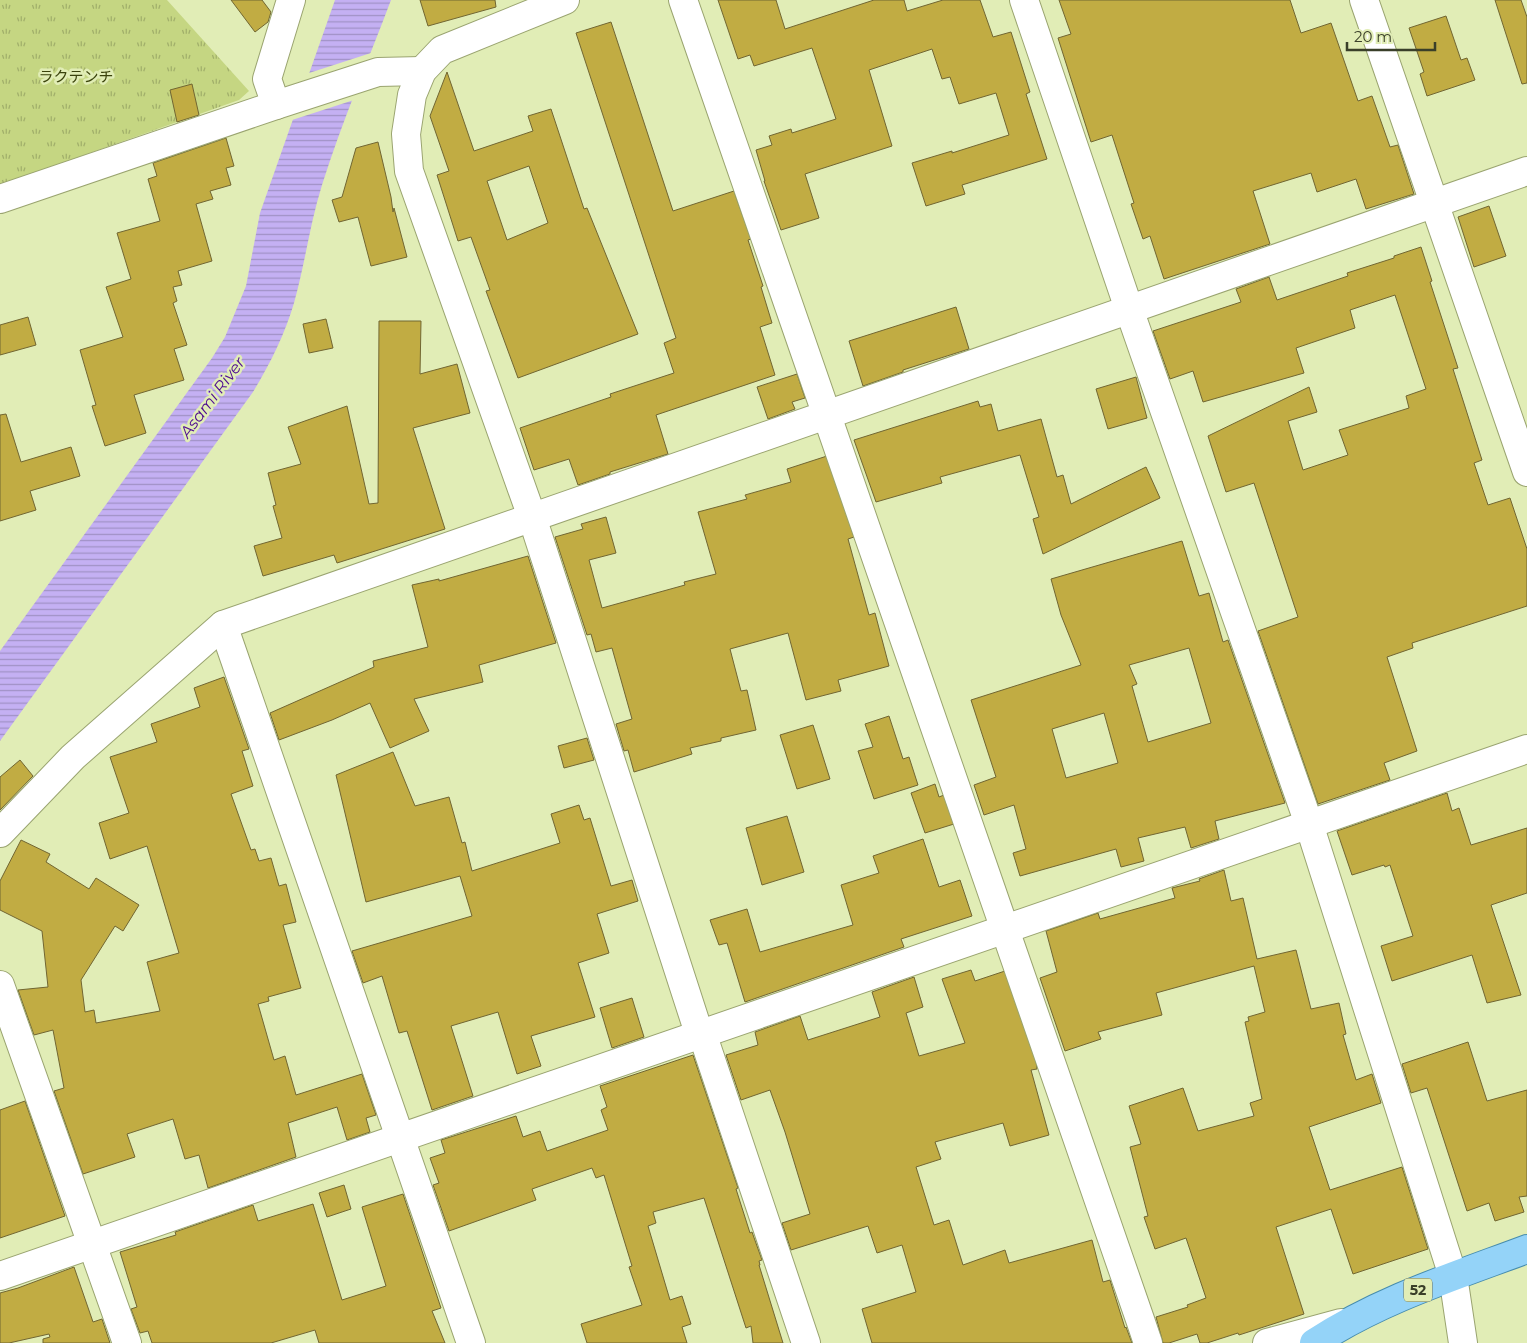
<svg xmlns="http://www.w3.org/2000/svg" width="1527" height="1343" viewBox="0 0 1527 1343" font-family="Montserrat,'Noto Sans JP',sans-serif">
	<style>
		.grass { fill: url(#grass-tufts) }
		.water { fill: url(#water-rules) }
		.pier { fill: #e1edb6 }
		.building { fill: #c1ac43; stroke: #716632; fill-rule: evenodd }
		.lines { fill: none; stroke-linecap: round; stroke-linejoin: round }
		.minor-casing { stroke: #9aa470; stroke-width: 30 }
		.major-casing { stroke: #468cad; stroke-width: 30 }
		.minor { stroke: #fff; stroke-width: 28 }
		.major { stroke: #94d3f8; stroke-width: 28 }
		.labels { text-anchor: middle; stroke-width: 5; stroke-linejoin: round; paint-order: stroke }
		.shield { fill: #e1edb6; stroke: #6c7353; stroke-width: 1 }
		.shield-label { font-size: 14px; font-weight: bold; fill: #3a3f29 }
		.park-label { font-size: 15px; fill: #3a420b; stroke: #e1edb6 }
		.water-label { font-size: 16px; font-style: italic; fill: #4e0b91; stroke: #e1edb6 }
	</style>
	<defs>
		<pattern id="grass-tufts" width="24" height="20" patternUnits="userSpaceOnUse" patternTransform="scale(1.25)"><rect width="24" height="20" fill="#c5d682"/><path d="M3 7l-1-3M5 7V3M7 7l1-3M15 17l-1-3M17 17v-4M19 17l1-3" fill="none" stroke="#a1af6a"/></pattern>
		<pattern id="water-rules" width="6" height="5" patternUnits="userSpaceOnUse" patternTransform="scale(1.25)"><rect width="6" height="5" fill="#c4b0f3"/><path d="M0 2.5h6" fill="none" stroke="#a091c5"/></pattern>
	</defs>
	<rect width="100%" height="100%" fill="#e1edb6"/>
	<polygon class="grass" points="0,0 167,0 249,91 239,100 0,185"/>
	<path class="water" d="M335,0H391C368,61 342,122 322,185C310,223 305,264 294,303C285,334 270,364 253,392L0,741V651L212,358L225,337L246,286L260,213Z"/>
	<polygon class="pier" points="374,52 357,99 289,121 306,74"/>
	<g class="building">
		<polygon points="231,0 262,0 271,12 268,22 255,32"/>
		<polygon points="420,0 495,0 496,7 428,26"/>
		<polygon points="718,0 776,0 785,29 874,0 904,0 907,11 943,0 980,0 993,37 1011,32 1030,92 1026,94 1047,159 962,185 965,194 926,206 912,163 952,151 952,153 1009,135 996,93 959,104 950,77 942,79 932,49 869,70 892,146 805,174 819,218 781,230 764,181 765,181 756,150 772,145 769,136 791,129 792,133 836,119 812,48 754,66 750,55 738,59"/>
		<polygon points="1059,0 1290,0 1301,33 1331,23 1358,101 1372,96 1390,147 1398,145 1414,194 1366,209 1356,179 1317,192 1311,173 1253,191 1270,244 1164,279 1150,236 1143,239 1131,204 1134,203 1112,135 1091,142 1058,38 1071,34"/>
		<polygon points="1495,0 1521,0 1527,17 1527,83 1522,84"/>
		<polygon points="1446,16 1461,60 1467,58 1475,80 1427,96 1420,74 1424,72 1409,28"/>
		<polygon points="611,22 673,211 734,191 751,239 748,240 763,286 761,287 772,323 760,327 775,375 656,415 668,454 610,472 610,474 578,485 569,459 534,470 520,428 611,397 610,394 674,373 664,343 676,338 576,33"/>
		<path d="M447,72L474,151L533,131L528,116L551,109L584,209L587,208L638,334L518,378L486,291L490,290L471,237L458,241L437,175L449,171L430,116ZM529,166L548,223L507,240L487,181Z"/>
		<polygon points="192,84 199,115 177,122 170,90"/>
		<polygon points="226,138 234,166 226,168 231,185 210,191 213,199 196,204 212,261 178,271 182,285 173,287 177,301 173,303 187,345 174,349 184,380 134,395 146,433 105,446 92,406 96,405 80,350 123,337 106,287 131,279 117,233 160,221 148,179 157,176 153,163"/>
		<polygon points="378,142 391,197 393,212 394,208 407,257 371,266 358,217 339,222 332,200 342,197 356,148"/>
		<polygon points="1489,206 1506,256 1474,267 1458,217"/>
		<polygon points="1421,247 1432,281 1430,282 1458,368 1453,369 1482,460 1474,463 1488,505 1510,498 1527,549 1527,606 1412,643 1413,648 1387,657 1417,751 1384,763 1390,780 1318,804 1258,631 1298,617 1254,483 1226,492 1208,436 1309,387 1317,412 1288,421 1303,470 1348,455 1339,430 1409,408 1406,396 1426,389 1395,295 1350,310 1355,328 1296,348 1304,373 1203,402 1193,371 1170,379 1153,331 1241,302 1236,289 1269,277 1277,300 1348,276 1347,273 1394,258 1394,256"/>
		<polygon points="956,307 969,349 903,370 903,372 863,386 849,341"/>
		<polygon points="28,317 36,345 0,355 0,325"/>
		<polygon points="326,319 333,348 309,353 303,324"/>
		<polygon points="379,321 421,321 420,374 457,364 470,413 413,428 445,529 337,563 334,555 263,576 254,546 282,538 273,506 276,505 268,473 301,464 288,427 347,406 369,504 378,503"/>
		<polygon points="797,374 805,398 792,402 795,409 768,419 757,387"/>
		<polygon points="1136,377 1147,418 1108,429 1096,389"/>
		<polygon points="978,401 980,407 991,404 998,431 1041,419 1057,477 1063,475 1071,504 1146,467 1160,498 1043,554 1033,519 1039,517 1020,455 940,477 942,483 876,502 854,440"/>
		<polygon points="6,414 21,462 71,447 80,476 30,491 36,510 0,521 0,415"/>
		<polygon points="827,456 854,537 848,539 869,615 875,613 889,666 838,680 841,691 806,700 788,633 730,649 741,691 747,690 756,730 721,738 721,741 690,748 692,754 634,772 628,750 624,751 616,724 632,719 612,648 596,652 591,634 587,635 555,537 583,529 581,524 606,517 616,553 589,560 602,608 685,585 684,582 716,574 698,512 747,499 745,495 791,482 787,469"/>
		<path d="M1182,541L1199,596L1209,593L1223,642L1228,640L1285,803L1215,821L1219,839L1191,848L1185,827L1138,838L1144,861L1121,867L1116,849L1020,876L1013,853L1026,849L1014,805L984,815L974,785L996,777L971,700L1081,665L1061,615L1051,579ZM1189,648L1211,723L1148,742L1132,686L1137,684L1129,665ZM1104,713L1118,763L1066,778L1052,729Z"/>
		<polygon points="528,556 556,643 479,665 483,682 414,699 429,731 390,748 370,703 332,720 279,740 270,713 374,667 373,661 428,647 412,585 439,579 439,581"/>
		<polygon points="224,677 249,749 242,751 253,786 231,794 251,850 255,849 259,861 271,858 279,886 286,884 296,922 283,925 301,988 268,997 269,1001 258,1004 274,1060 285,1056 296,1095 362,1074 376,1115 366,1118 370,1132 347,1140 337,1107 288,1123 296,1157 208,1188 199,1155 185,1159 173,1119 127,1134 135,1157 83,1174 54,1091 64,1088 53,1030 34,1035 18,990 48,987 42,931 0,910 0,881 21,840 50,854 46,862 89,889 96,878 139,905 123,931 115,926 81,980 85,1012 94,1010 96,1023 160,1011 147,962 179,953 147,846 110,859 99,823 129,813 110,757 157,742 151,724 200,707 194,688"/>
		<polygon points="889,716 903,759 909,757 918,785 874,799 858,751 873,747 865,724"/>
		<polygon points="813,725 830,779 797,789 780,735"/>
		<polygon points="587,738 594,760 564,768 558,746"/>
		<polygon points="393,752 415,806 449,797 462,843 465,842 472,871 560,843 551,814 579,805 584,820 590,818 611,886 632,880 638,901 597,914 609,953 578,963 595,1017 531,1036 541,1066 517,1074 498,1012 451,1026 473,1096 432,1110 407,1031 399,1033 382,976 363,983 352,951 472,916 460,876 366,902 336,775"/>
		<polygon points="20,760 33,776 0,810 0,777"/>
		<polygon points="935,784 939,797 944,795 954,824 925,833 911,793"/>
		<polygon points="1447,793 1452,811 1459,808 1471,845 1527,828 1527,893 1491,905 1521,995 1487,1003 1472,955 1392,981 1381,946 1413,936 1390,865 1385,867 1384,865 1352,875 1337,831"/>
		<polygon points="787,816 804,872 762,885 746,828"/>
		<polygon points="923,839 939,887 960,880 972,916 901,939 904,947 745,1002 727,943 719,945 710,920 747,909 760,952 853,925 841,885 879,873 873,856"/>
		<polygon points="1224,870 1231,901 1243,898 1257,959 1296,950 1311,1009 1339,1003 1346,1034 1343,1035 1356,1080 1372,1074 1381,1103 1309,1127 1330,1190 1402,1167 1428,1249 1353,1274 1331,1209 1276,1227 1304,1314 1239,1335 1238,1333 1207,1343 1200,1343 1197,1334 1169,1343 1163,1343 1156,1317 1188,1307 1187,1305 1206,1298 1186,1238 1155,1249 1144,1217 1148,1216 1130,1147 1141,1144 1129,1106 1183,1088 1198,1131 1254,1116 1250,1103 1262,1099 1245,1022 1249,1021 1248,1017 1265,1012 1254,966 1156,993 1162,1015 1098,1032 1101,1039 1065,1051 1040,978 1057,972 1046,931 1098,913 1100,919 1175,898 1172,888 1200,881 1199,879"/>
		<polygon points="971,970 975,981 1005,971 1036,1061 1037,1069 1031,1070 1049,1135 1010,1146 1003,1123 935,1142 941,1159 916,1167 934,1225 949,1220 963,1265 1005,1250 1009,1263 1092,1240 1103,1282 1110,1280 1125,1328 1126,1327 1132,1343 872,1343 862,1309 916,1292 902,1245 877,1253 868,1226 791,1250 782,1223 810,1214 785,1132 770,1090 741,1100 726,1055 758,1045 755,1032 800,1016 808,1040 880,1017 872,992 914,977 923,1007 906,1013 919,1056 965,1043 942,979"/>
		<polygon points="632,998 644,1037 612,1048 600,1008"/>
		<polygon points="1468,1042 1487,1101 1527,1090 1527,1196 1519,1197 1524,1212 1495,1221 1489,1203 1467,1211 1427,1088 1411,1093 1402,1064"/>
		<polygon points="693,1055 738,1188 736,1189 750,1233 752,1232 762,1260 759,1261 760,1265 759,1265 783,1343 753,1343 751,1326 746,1328 704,1198 653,1212 656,1223 648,1226 670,1300 682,1296 691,1324 682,1327 687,1343 587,1343 581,1324 642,1305 629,1267 632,1266 604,1175 596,1178 592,1168 532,1189 536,1200 449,1231 433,1185 439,1183 430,1158 445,1153 441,1140 516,1116 523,1137 540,1131 547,1151 608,1130 601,1110 607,1107 600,1086"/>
		<polygon points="25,1101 65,1216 0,1238 0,1110"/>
		<polygon points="344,1185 351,1209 327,1217 319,1193"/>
		<polygon points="403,1194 441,1308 432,1311 445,1343 319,1343 315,1330 271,1343 152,1343 148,1331 140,1333 131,1309 137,1307 120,1252 176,1235 175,1232 253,1205 258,1221 313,1204 342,1300 386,1286 362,1207"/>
		<polygon points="74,1267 93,1322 102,1319 110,1343 43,1343 43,1339 50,1337 49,1334 9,1343 0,1343 0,1293 18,1288"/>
	</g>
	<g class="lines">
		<defs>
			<g id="minor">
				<polyline points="565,0 442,50 422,71 412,95 406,134 409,171 532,517 696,1024 702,1033 806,1343"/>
				<path d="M683,0C841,446 996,894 1148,1343"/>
				<polyline points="1024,0 1129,309 1309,824 1453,1276 1463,1343"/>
				<polyline points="1364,0 1527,472"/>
				<polyline points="276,105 267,79 291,0"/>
				<polyline points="0,199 276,105 378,72 422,71"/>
				<polyline points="223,625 471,1343"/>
				<polyline points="0,833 73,757 223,625 1527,171"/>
				<polyline points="0,985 127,1343"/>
				<polyline points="0,1276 1527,749"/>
				<polyline points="1267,1343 1341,1323"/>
			</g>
			<path id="major" d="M1314,1343C1379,1300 1455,1276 1527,1249"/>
		</defs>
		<use href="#minor" class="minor-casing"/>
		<use href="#major" class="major-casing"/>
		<use href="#minor" class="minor"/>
		<use href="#major" class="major"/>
	</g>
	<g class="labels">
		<rect class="shield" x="1404" y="1278.5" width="28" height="23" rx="4"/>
		<g class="shield-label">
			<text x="1418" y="1295">52</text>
		</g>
		<g class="park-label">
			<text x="76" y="82">ラクテンチ</text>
		</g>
		<g class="water-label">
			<text transform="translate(212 397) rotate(-53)" y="6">Asami River</text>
		</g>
	</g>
	<path d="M1347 42v8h88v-8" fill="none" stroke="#3a3f29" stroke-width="2.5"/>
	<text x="1354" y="42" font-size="15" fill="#3a3f29" stroke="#e1edb6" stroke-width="4" paint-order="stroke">20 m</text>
</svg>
